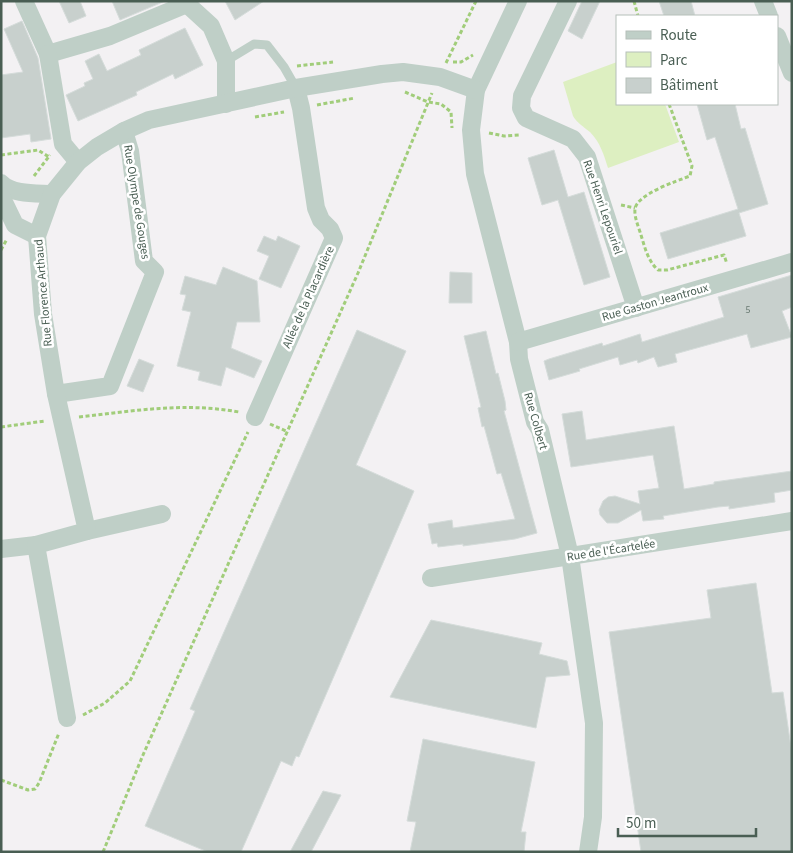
<svg xmlns="http://www.w3.org/2000/svg" width="793" height="853" viewBox="0 0 793 853" font-family="'Source Sans 3',sans-serif">
	<style>
		.green { fill: #ddefc1 }
		.building { fill: #c8d0cd; stroke: #d5dcda }
		.lines { fill: none; stroke-linecap: round; stroke-linejoin: round }
		.path { stroke: #a1cd7a; stroke-width: 3; stroke-dasharray: 4 2.5; stroke-linecap: butt }
		.lane { stroke: #bfcfc7; stroke-width: 9 }
		.street { stroke: #bfcfc7; stroke-width: 18 }
		.labels { text-anchor: middle; stroke-width: 5; stroke-linejoin: round; paint-order: stroke }
		.number-label { font-size: 10px; fill: #697a72 }
		.street-label { font-size: 12px; fill: #495e53; stroke: #fff }
	</style>
	<rect width="100%" height="100%" fill="#f3f1f3"/>
	<path class="green" d="M617,62V104H665L679,142L608,168C604,155 600,142 590,132C584,127 577,123 573,116L563,82Z"/>
	<g class="building">
		<polygon points="59,1 80,1 86,16 69,23"/>
		<polygon points="112,1 165,1 120,20"/>
		<polygon points="225,1 264,1 235,20"/>
		<polygon points="582,1 600,1 582,39 568,31"/>
		<polygon points="659,1 691,1 695,16 664,16"/>
		<polygon points="22,21 38,58 51,139 31,142 30,134 1,138 1,75 23,72 4,29"/>
		<polygon points="185,28 203,65 175,79 173,74 136,92 137,95 78,121 66,95 85,86 84,83 93,79 85,61 99,54 107,71 141,55 139,50"/>
		<polygon points="697,104 735,104 741,129 745,128 768,204 739,213 746,236 668,259 660,233 738,209 715,137 707,140"/>
		<polygon points="554,150 568,197 584,192 610,277 584,285 558,200 542,205 528,158"/>
		<polygon points="264,236 276,241 278,236 300,246 281,288 259,279 269,256 257,251"/>
		<polygon points="223,267 257,281 260,322 237,322 231,348 262,361 254,378 226,367 221,386 198,380 200,372 177,366 191,312 182,310 186,295 180,294 185,276 216,285"/>
		<polygon points="450,272 472,273 472,303 449,303"/>
		<polygon points="792,275 792,307 782,311 792,337 751,348 747,334 675,354 677,362 658,367 654,357 638,363 637,360 620,365 618,357 579,369 580,371 549,380 544,361 549,359 602,343 603,346 640,334 642,342 724,317 718,297"/>
		<polygon points="357,330 406,351 356,465 414,491 299,757 296,756 292,766 281,761 241,852 208,852 145,826 195,711 190,709"/>
		<polygon points="486,331 496,374 498,373 505,401 506,410 504,411 537,533 515,539 463,546 463,544 438,547 437,543 432,544 428,524 452,520 453,528 515,519 501,473 497,474 484,426 482,427 478,408 481,407 464,336"/>
		<polygon points="139,359 154,365 143,392 127,386"/>
		<polygon points="582,411 586,440 674,426 684,489 714,484 714,482 792,471 792,490 774,493 775,502 729,509 729,506 718,507 663,516 664,519 643,521 641,510 618,523 607,523 600,515 599,510 603,501 608,497 615,496 640,504 638,491 659,488 653,455 571,467 562,414"/>
		<polygon points="756,583 772,693 783,692 792,754 792,852 641,852 609,632 711,618 707,590"/>
		<polygon points="431,620 542,643 539,654 567,661 570,675 546,677 536,728 390,697"/>
		<polygon points="423,739 535,762 521,832 526,832 524,852 410,852 416,822 407,821"/>
		<polygon points="323,791 341,795 311,852 290,852"/>
	</g>
	<g class="lines">
		<g class="path">
			<polyline points="634,1 638,16"/>
			<polyline points="453,62 461,62 473,55"/>
			<polyline points="446,63 476,1"/>
			<polyline points="297,66 333,62"/>
			<polyline points="405,92 428,102 441,104 451,112 452,128"/>
			<path d="M669,104L692,166L690,176C677,181 637,194 635,209C634,217 639,228 641,235C645,248 648,261 658,270H667L724,255L727,264"/>
			<polyline points="317,105 355,98"/>
			<polyline points="255,117 284,112"/>
			<polyline points="489,133 504,136 520,135"/>
			<polyline points="1,155 38,150 49,157"/>
			<polyline points="34,176 50,155"/>
			<polyline points="621,205 635,208"/>
			<polyline points="1,250 7,239"/>
			<path d="M79,417C133,411 184,402 239,412"/>
			<polyline points="270,424 286,431"/>
			<polyline points="1,427 45,421"/>
			<polyline points="83,715 105,703 130,681 248,432"/>
			<polyline points="1,780 28,790 35,789 39,783 59,733"/>
			<polyline points="103,852 143,755 358,273 432,93"/>
		</g>
		<polyline class="lane" points="226,61 254,44 267,45 284,67 296,88"/>
		<g class="street">
			<polyline points="24,1 48,54 110,36 187,4 186,1"/>
			<polyline points="518,1 476,90 471,130 475,174 518,342 519,359 535,422 540,430 570,556 594,723 593,817 588,852"/>
			<polyline points="568,1 522,96 521,108 526,118 573,139 587,157 636,308"/>
			<polyline points="763,1 769,16"/>
			<polyline points="187,4 211,26 226,61 226,104"/>
			<polyline points="777,36 792,73"/>
			<polyline points="48,54 63,144 78,162"/>
			<path d="M1,183C12,195 38,193 52,194"/>
			<polyline points="1,196 15,225 37,236"/>
			<polyline points="518,342 792,262"/>
			<polyline points="56,394 110,386 155,272 144,261 130,151 124,131"/>
			<polyline points="255,417 334,238 330,229 321,220 316,208 301,108 296,88"/>
			<polyline points="87,531 162,514"/>
			<polyline points="1,549 36,545"/>
			<polyline points="431,578 792,521"/>
			<polyline points="67,718 36,545 87,531 56,394 43,314 37,236 52,194 78,162 97,147 124,131 149,120 296,88 382,74 403,72 440,77 476,90"/>
		</g>
	</g>
	<g class="labels">
		<g class="number-label">
			<text x="748" y="313">5</text>
		</g>
		<g class="street-label">
			<text transform="translate(137 202) rotate(81)" y="4">Rue Olympe de Gouges</text>
			<text transform="translate(603 207) rotate(71)" y="4">Rue Henri Lepouriel</text>
			<text transform="translate(43 293) rotate(-95)" y="4">Rue Florence Arthaud</text>
			<text transform="translate(308 297) rotate(-66)" y="4">Allée de la Placardière</text>
			<text transform="translate(655 302) rotate(-16)" y="4">Rue Gaston Jeantroux</text>
			<text transform="translate(536 421) rotate(74)" y="4">Rue Colbert</text>
			<text transform="translate(611 550) rotate(-9)" y="4">Rue de l'Écartelée</text>
		</g>
	</g>
	<rect width="793" height="853" fill="none" stroke="#495e53" stroke-width="5"/>
	<rect x="616" y="15" width="162" height="90" fill="#ffffff" stroke="#b6bfba"/>
	<rect x="626" y="31" width="25" height="8" fill="#bfcfc7" stroke="#b6bfba"/>
	<text x="660" y="40" font-size="15" fill="#495e53">Route</text>
	<rect x="626" y="52" width="25" height="15" fill="#ddefc1" stroke="#b6bfba"/>
	<text x="660" y="65" font-size="15" fill="#495e53">Parc</text>
	<rect x="626" y="78" width="25" height="15" fill="#c8d0cd" stroke="#b6bfba"/>
	<text x="660" y="90" font-size="15" fill="#495e53">Bâtiment</text>
	<path d="M618 828v8h138v-8" fill="none" stroke="#495e53" stroke-width="2.5"/>
	<text x="626" y="828" font-size="15" fill="#495e53" stroke="#ffffff" stroke-width="4" paint-order="stroke">50 m</text>
</svg>
